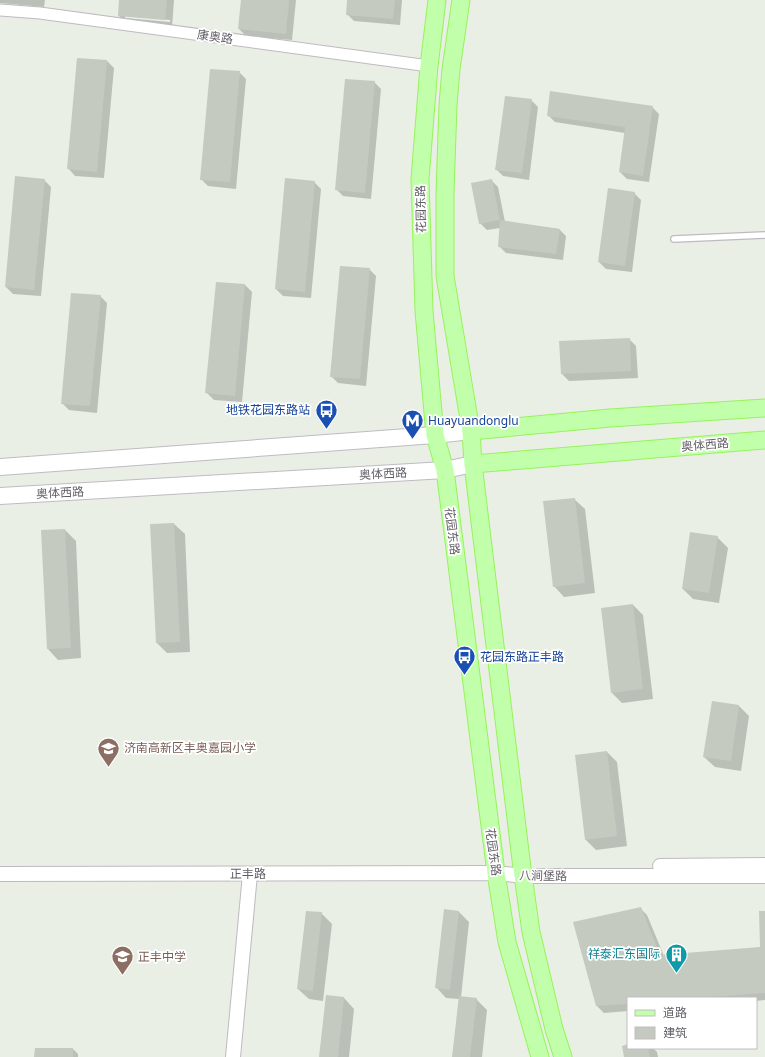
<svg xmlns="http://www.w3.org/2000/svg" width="765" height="1057" viewBox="0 0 765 1057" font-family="'Noto Sans','Noto Sans SC',sans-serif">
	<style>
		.shadow { fill: #0003; fill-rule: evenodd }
		.building { fill: #c5cac1 }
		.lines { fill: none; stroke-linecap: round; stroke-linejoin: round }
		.service-casing { stroke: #bebac1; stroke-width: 8 }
		.minor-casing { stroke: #bebac1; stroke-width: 13 }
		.tertiary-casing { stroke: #bebac1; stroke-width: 16 }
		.secondary-casing { stroke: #bfbbc3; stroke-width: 18 }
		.primary-casing { stroke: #96f35a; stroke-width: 19 }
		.service { stroke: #fff; stroke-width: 5.5 }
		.minor { stroke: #fff; stroke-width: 11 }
		.tertiary { stroke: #fff; stroke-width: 14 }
		.secondary { stroke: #fff; stroke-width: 16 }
		.primary { stroke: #c2ffab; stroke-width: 17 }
		.labels { text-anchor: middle; stroke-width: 3.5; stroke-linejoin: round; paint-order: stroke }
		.street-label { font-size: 12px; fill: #615d66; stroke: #fff }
		.transit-label { font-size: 12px; fill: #164399; stroke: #fff; text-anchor: start }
		.education-label { font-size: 12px; fill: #785e54; stroke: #fff; text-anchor: start }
		.culture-label { font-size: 12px; fill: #0d838f; stroke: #fff; text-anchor: end }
	</style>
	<rect width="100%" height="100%" fill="#e9efe5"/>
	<g class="shadow">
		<polygon points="0,0 45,0 44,7 0,3"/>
		<path d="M120,0H174L172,27L126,23L119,16ZM125,16L170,20V22L125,18Z"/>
		<polygon points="242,0 296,0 292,40 246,36 239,29"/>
		<polygon points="348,0 402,0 400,25 354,21 347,14"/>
		<polygon points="107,61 114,68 104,178 75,176 68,168"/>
		<polygon points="239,72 246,79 236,189 208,186 201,179"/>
		<polygon points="374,82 381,89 371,199 343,196 336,189"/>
		<polygon points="531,100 538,107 529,180 503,176 496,169"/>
		<polygon points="652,107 659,114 649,182 627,179 620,172 625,133 555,122 548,115"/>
		<polygon points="44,180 51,187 41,296 13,294 6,287"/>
		<polygon points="491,180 498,187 505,222 559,229 566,236 563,260 506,253 499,246 500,228 487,230 480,223"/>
		<polygon points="314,182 321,189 311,298 283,296 276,289"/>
		<polygon points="634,193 641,200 632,272 606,269 599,262"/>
		<polygon points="369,269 376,276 366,386 338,383 331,376"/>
		<polygon points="217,283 245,285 252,292 242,402 214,400 207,393"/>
		<polygon points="100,296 107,303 97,413 69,410 62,403"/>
		<polygon points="629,339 636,346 638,378 569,381 562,374"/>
		<polygon points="574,499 585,509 595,593 564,597 554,586"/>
		<polygon points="174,524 185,534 190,652 167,653 157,643 151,525"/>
		<polygon points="65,530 76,541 81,658 58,660 48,649 42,531"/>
		<polygon points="717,537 728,548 719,603 693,599 683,589"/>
		<polygon points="633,605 643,615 653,699 622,703 612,693"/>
		<polygon points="739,706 749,716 741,771 715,767 704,757"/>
		<polygon points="607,752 617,762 627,846 596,850 586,840"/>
		<polygon points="640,908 647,915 664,956 761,948 765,912 765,1000 756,1001 756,998 628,998 628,1011 604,1013 597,1006"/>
		<polygon points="445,910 459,912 469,922 461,997 476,999 487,1010 482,1057 453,1057 459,999 446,998 436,987"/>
		<polygon points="321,913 332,924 323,1001 309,999 298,989"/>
		<polygon points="327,996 344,998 354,1009 349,1057 320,1057"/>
		<polygon points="628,1045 628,1048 653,1048 657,1052 658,1057 625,1057"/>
		<polygon points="73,1049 78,1054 78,1057 35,1057"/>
	</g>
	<g class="building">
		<polygon points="119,0 167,0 165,20 118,16"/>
		<polygon points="241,0 289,0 286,34 238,29"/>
		<polygon points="347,0 395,0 393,19 346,15"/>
		<polygon points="77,58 107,60 97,172 67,169"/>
		<polygon points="210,69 240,71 230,182 200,180"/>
		<polygon points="345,79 375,81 365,193 335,190"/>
		<polygon points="550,91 653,106 643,176 619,172 625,127 547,116"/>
		<polygon points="505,96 532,99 522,173 495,170"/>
		<polygon points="15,176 45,179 34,290 5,287"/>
		<polygon points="285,178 315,181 305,292 275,289"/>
		<polygon points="492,179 500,220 479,224 471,183"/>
		<polygon points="608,188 635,192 625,266 598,262"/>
		<polygon points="500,220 560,229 556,254 498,247"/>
		<polygon points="340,266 370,268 360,379 330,377"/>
		<polygon points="216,282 245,284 235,396 205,393"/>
		<polygon points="71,293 101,295 90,406 61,404"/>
		<polygon points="630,338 631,371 561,374 559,341"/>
		<polygon points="575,498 585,583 553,587 543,501"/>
		<polygon points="174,523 180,642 156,643 150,524"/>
		<polygon points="65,529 71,648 47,649 41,530"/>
		<polygon points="690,532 718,536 709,593 682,589"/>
		<polygon points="633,604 643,689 611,693 601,608"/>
		<polygon points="712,701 739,705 731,761 703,757"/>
		<polygon points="607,751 617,836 585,840 575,755"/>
		<polygon points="641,907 660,955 760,947 759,911 765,911 765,993 701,998 628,998 628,1004 596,1006 573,922"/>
		<polygon points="444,909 459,911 450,990 435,988"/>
		<polygon points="306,911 322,912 313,991 297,989"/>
		<polygon points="326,995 344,997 338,1057 319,1057"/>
		<polygon points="459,996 477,998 470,1057 452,1057"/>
		<polygon points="628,1044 628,1048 648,1048 650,1057 624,1057 622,1046"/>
		<polygon points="35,1048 73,1048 73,1057 34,1057"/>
	</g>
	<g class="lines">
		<defs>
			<polyline id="service" points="674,239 765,235"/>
			<polyline id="minor" points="0,10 40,13 429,66"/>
			<g id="tertiary">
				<polyline points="660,866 765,865"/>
				<polyline points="0,874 496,873 524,876 765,876"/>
				<polyline points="233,1057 250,874"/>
			</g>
			<g id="secondary">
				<polyline points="0,467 435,435 471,431"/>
				<polyline points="0,496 445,470 473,464"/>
			</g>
			<g id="primary">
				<polyline points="437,0 429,66 420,179 424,311 435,435 445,470 496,873 507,942 540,1057"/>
				<polyline points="461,0 451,69 448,105 445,193 445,276 471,431 473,464 522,868 531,932 554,1029 563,1057"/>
				<polyline points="471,431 610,418 765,408"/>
				<polyline points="473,464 765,440"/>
			</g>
		</defs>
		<use href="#service" class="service-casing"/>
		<use href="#minor" class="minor-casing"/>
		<use href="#tertiary" class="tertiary-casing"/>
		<use href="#secondary" class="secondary-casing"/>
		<use href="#primary" class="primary-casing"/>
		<use href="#service" class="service"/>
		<use href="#minor" class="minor"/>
		<use href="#tertiary" class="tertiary"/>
		<use href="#secondary" class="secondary"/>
		<use href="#primary" class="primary"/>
	</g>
	<defs>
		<symbol id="bus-pin" viewBox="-11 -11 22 30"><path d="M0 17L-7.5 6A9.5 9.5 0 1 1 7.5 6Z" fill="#1a4fb4" stroke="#fff"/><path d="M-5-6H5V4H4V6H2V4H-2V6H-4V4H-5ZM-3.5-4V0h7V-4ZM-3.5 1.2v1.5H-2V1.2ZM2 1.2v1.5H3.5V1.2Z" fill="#fff"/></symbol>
		<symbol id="metro-pin" viewBox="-11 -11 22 30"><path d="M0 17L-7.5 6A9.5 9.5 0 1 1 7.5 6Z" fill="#1a4fb4" stroke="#fff"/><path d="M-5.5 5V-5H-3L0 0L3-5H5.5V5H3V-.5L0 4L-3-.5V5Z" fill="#fff"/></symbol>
		<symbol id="school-pin" viewBox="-11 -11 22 30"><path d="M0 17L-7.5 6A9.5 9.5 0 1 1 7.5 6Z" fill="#8d6e63" stroke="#fff"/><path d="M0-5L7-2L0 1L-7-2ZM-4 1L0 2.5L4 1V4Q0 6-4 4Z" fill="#fff"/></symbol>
		<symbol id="building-pin" viewBox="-11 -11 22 30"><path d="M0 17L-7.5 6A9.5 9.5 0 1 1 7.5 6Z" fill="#0f9aa8" stroke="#fff"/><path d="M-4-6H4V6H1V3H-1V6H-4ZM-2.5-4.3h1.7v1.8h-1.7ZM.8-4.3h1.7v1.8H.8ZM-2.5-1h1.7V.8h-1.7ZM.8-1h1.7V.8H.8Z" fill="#fff"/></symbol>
	</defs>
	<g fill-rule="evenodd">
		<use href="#bus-pin" x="314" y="398" width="25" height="34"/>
		<use href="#metro-pin" x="400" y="408" width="25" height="34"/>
		<use href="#bus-pin" x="452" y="644" width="25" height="34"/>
		<use href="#school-pin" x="96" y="736" width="25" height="34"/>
		<use href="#building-pin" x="664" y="942" width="25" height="34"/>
		<use href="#school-pin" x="110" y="944" width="25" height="34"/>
	</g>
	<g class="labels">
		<g class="street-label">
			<text transform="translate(215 37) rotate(8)" y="4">康奥路</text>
			<text transform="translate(421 209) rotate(-91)" y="4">花园东路</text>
			<text transform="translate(705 445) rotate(-5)" y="4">奥体西路</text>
			<text transform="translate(383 474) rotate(-3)" y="4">奥体西路</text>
			<text transform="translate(60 493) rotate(-3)" y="4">奥体西路</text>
			<text transform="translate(452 531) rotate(83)" y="4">花园东路</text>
			<text transform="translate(493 852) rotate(82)" y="4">花园东路</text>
			<text x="248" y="878">正丰路</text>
			<text transform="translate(543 876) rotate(1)" y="4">八涧堡路</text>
		</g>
		<g class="transit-label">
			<text x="310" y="414" text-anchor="end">地铁花园东路站</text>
			<text x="428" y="425">Huayuandonglu</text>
			<text x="480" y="661">花园东路正丰路</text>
		</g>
		<g class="education-label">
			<text x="124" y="752">济南高新区丰奥嘉园小学</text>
			<text x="138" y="961">正丰中学</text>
		</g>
		<g class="culture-label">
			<text x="660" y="958">祥泰汇东国际</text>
		</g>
	</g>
	<rect x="627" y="997" width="130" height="52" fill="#ffffff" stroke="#c0bec2"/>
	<rect x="635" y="1010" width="20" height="6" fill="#c2ffab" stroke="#c0bec2"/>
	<text x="663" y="1017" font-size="12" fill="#615d66">道路</text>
	<rect x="635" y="1027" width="20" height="12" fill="#c5cac1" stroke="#c0bec2"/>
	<text x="663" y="1037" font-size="12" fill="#615d66">建筑</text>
</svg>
